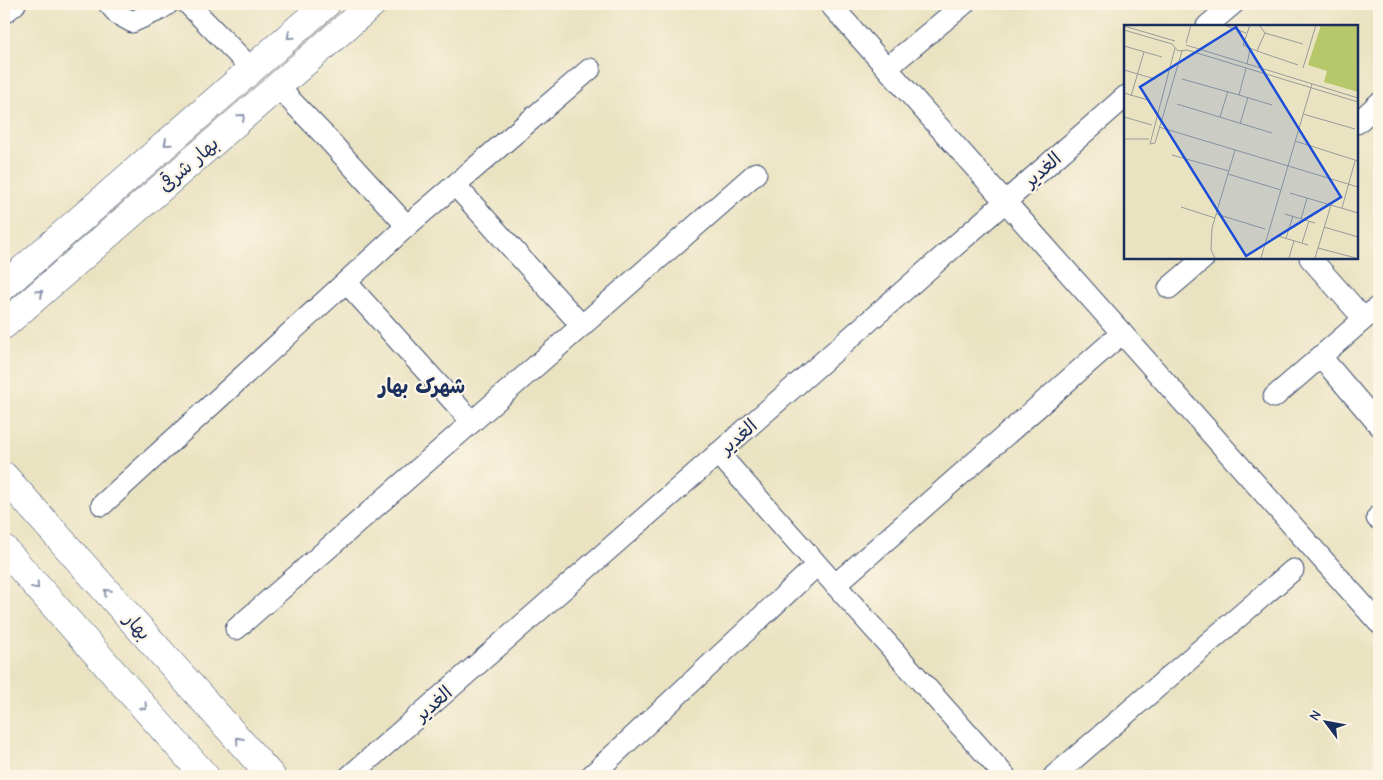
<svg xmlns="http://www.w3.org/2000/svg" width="1383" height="780" viewBox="0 0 1383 780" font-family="'Comic Neue','Playpen Sans Arabic',sans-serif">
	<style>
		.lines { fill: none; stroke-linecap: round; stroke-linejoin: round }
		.street-casing { stroke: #3a4a6d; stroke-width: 23 }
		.secondary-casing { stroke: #3a4a6d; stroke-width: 29 }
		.street { stroke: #fff; stroke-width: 21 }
		.secondary { stroke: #fff; stroke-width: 28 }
		.oneway { stroke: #8d97ae }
		.labels { text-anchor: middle; stroke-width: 4.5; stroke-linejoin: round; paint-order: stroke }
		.street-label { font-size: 19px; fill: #1b2f5e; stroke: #fcf5e5 }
		.neighbourhood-label { font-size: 20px; font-weight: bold; fill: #1b2f5e; stroke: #fcf5e5 }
		.inset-road { fill: none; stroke: #979b9a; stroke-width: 1 }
		.view { fill: #1d4ed8; fill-opacity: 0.15; stroke: #1d4ed8; stroke-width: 2.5 }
		.inset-edge { fill: none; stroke: #1b2f5e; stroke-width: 2.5 }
	</style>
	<rect width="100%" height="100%" fill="#fcf5e5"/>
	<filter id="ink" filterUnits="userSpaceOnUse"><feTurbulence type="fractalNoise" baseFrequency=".02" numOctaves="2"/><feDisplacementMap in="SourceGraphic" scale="10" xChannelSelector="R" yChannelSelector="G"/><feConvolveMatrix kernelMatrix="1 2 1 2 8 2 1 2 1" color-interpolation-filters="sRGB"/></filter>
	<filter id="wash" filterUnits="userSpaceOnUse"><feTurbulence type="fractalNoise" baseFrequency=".0096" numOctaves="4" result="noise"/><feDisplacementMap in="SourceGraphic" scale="20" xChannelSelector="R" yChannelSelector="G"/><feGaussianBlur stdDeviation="1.12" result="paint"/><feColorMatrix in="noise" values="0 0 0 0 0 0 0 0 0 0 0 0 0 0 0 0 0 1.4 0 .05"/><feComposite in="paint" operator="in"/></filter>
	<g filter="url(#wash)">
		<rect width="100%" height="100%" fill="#eae3c2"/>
	</g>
	<g filter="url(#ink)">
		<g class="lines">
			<defs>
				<g id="street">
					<polyline points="109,4 118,14 132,22 159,10 168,4"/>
					<polyline points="188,4 252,69"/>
					<polyline points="830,4 1379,623"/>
					<polyline points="4,13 15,4"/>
					<polyline points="1207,26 1233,4"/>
					<polyline points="887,68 964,4"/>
					<polyline points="277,86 325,136 407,226 590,69"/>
					<polyline points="1357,123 1379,103"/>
					<polyline points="455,185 582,326"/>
					<polyline points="1310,258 1364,319"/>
					<polyline points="346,282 472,422"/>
					<polyline points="1169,288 1204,258"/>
					<polyline points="1321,357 1379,425"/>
					<polyline points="1274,397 1379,306"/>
					<polyline points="718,453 1005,776"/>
					<polyline points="102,505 407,226"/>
					<polyline points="1377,518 1379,516"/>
					<polyline points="835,585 1122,333"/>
					<polyline points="236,629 756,173"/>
					<polyline points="350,776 1126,96"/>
					<polyline points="591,776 817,565"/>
					<polyline points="1054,776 1293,570"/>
				</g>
				<g id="secondary">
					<polyline points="4,286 326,4"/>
					<polyline points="4,325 372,4"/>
					<polyline points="4,476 271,776"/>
					<polyline points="4,549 205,776"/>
				</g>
			</defs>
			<use href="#street" class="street-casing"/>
			<use href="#secondary" class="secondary-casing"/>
			<use href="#street" class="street"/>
			<use href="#secondary" class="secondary"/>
		</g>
		<defs><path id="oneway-chevron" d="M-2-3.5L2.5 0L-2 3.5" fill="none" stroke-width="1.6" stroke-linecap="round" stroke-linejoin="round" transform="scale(1.25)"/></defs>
		<g class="oneway">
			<use href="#oneway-chevron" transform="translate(290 36) rotate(139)"/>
			<use href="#oneway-chevron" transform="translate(242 117) rotate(-41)"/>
			<use href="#oneway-chevron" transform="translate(167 143) rotate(139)"/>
			<use href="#oneway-chevron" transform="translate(40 293) rotate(-41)"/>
			<use href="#oneway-chevron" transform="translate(36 586) rotate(49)"/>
			<use href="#oneway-chevron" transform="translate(107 592) rotate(-132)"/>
			<use href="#oneway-chevron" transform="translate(144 707) rotate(48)"/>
			<use href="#oneway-chevron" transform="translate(239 740) rotate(-132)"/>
		</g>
	</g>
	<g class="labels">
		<g class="street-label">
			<text transform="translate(188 164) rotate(-41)" y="7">بهار شرقی</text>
			<text transform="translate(1042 169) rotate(-41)" y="7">الغدیر</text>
			<text transform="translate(738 436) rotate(-41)" y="7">الغدیر</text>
			<text transform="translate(138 626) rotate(48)" y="7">بهار</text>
			<text transform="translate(433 703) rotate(-41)" y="7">الغدیر</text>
		</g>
		<g class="neighbourhood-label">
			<text x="422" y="393">شهرک بهار</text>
		</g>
	</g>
	<g transform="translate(1124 25)">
		<rect width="234" height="234" fill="#eae3c2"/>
		<path d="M197,0H234V67L200,57L203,46L184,40Z" fill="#b7c86b"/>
		<path class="inset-road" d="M100,0L122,8M126,0L119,20L133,26L141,8L135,0M0,1L51,16M0,5L48,19L54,26L63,25L234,77M141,8L179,19M62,18L67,0M62,20L234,73M0,21L38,32M51,23L26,119L31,118L58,26M133,26L174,40M123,39L126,24M122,43L115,70L148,80M179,43L192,0M0,45L31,54M58,54L115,70M0,68L24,75M7,71L20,27M53,79L148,108M179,89L231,104M0,92L28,100M96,92L104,66M116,99L124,72M35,102L234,162M0,114H25M171,116L234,136M48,130L105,146M104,149L157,165M166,168L234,188M57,182L91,193M218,183L231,136M92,189L141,204M161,189L191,198M177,194L183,173M200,202L234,212M154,211L184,220M162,213L169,191M178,218L185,196M194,223L232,233M91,233L87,225L88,203L111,125M137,233L188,59M165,233L170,216M191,233L207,180"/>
		<path class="view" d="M112,2L217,172L122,231L16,62Z"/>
		<rect width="234" height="234" class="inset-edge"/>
	</g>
	<rect width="1383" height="780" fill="none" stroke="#fcf5e5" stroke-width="20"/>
	<g transform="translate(1326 722) rotate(302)" stroke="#fcf5e5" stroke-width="4" paint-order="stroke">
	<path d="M0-4L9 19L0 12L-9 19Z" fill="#1b2f5e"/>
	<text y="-8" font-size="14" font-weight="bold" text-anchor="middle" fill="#1b2f5e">N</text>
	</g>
</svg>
